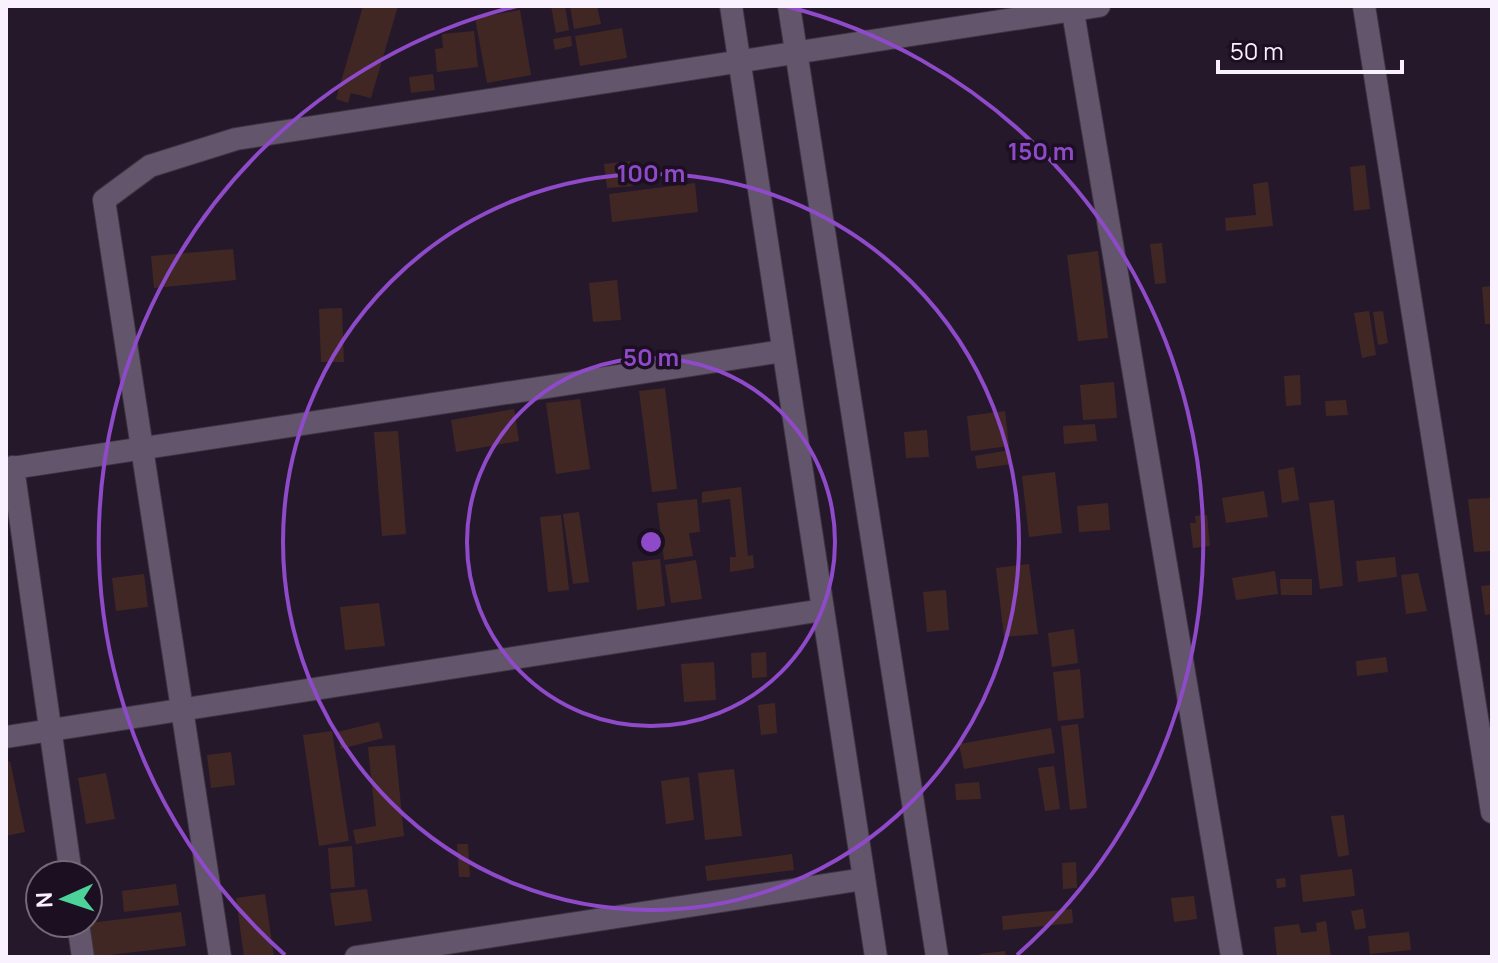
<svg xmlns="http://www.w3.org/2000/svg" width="1498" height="963" viewBox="0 0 1498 963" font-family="Manrope,sans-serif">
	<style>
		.building { fill: #412724 }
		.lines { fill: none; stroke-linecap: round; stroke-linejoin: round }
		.minor-casing { stroke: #3d3342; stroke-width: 24 }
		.tertiary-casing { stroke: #3d3342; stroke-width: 24 }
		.minor { stroke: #63556b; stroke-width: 22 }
		.tertiary { stroke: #63556b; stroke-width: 22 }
		.ring { fill: none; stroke: #8e4ac8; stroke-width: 4 }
		.centre { fill: #8e4ac8; stroke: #1b0f21; stroke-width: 4 }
		.ring-label { font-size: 24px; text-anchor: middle; font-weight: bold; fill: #8e4ac8; stroke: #1b0f21; stroke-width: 7; stroke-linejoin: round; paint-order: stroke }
	</style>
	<rect width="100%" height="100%" fill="#25182b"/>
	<g class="building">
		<polygon points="363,6 398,6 371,98 351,93 348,103 336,99"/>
		<polygon points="551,6 565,6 569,30 556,33"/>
		<polygon points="570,6 597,6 601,24 574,29"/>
		<polygon points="520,10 531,75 487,83 475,18"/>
		<polygon points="622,28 627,58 580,66 575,36"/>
		<polygon points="474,31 478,67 437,72 435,49 443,48 442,34"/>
		<polygon points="571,36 572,46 555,50 553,39"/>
		<polygon points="433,74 435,90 411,93 409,77"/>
		<polygon points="630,161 633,186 607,188 604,164"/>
		<polygon points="1365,165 1370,209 1354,211 1350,167"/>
		<polygon points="1268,182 1273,226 1226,231 1225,218 1256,215 1253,184"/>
		<polygon points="695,183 698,212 612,222 609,194"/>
		<polygon points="1162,243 1166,283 1155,284 1150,244"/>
		<polygon points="233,249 236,280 154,288 151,256"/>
		<polygon points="1098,251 1108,338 1078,341 1067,255"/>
		<polygon points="617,280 621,320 593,322 589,283"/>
		<polygon points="1492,286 1492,324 1485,324 1482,287"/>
		<polygon points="342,308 344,362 321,362 319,309"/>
		<polygon points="1369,311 1376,355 1362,358 1354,313"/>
		<polygon points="1383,311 1388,343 1378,345 1373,312"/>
		<polygon points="1300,375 1301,405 1286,406 1284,376"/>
		<polygon points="1114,382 1117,418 1083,420 1080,385"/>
		<polygon points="665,388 677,489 652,492 639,391"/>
		<polygon points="580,399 590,469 556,474 546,403"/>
		<polygon points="1346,400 1348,415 1326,416 1325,401"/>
		<polygon points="514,409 519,441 456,452 451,420"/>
		<polygon points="1005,411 1009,446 971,451 967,416"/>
		<polygon points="1095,424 1097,441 1064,444 1063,426"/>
		<polygon points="927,430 929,457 906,458 904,432"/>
		<polygon points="398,431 406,534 382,536 374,432"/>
		<polygon points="1010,450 1012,464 977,469 975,456"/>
		<polygon points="1294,467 1299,500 1282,503 1278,470"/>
		<polygon points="1055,472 1062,533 1029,537 1022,476"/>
		<polygon points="741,487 748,556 753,555 754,568 730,572 730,557 736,557 730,499 702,503 702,492"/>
		<polygon points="1264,491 1268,517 1226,523 1222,498"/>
		<polygon points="1492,498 1492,551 1474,552 1468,499"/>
		<polygon points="697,499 700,532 689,533 693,556 664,560 657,503"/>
		<polygon points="1334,500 1343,586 1320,589 1309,503"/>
		<polygon points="1108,503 1110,530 1079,532 1077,506"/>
		<polygon points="579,512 589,582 573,584 563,514"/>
		<polygon points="561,515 569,590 548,592 540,517"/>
		<polygon points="1207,515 1210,546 1193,548 1190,523 1196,523 1195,516"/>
		<polygon points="1395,557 1397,577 1358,582 1356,561"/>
		<polygon points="660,559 665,606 637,610 632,562"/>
		<polygon points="696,560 702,599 671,603 665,565"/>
		<polygon points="1029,564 1038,634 1004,637 996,568"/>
		<polygon points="1275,571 1278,594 1236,600 1232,578"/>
		<polygon points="1418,573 1427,611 1406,614 1401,575"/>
		<polygon points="144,574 148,607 116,611 112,578"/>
		<polygon points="1280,579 1312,579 1312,595 1281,595"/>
		<polygon points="1492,585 1492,614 1485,615 1481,586"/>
		<polygon points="946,590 949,630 927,632 923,592"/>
		<polygon points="379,603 385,646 345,650 340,607"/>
		<polygon points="1074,629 1078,663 1052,667 1048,633"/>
		<polygon points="766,652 767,677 752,678 751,653"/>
		<polygon points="1386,657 1388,672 1357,676 1356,661"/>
		<polygon points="714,662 716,700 684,702 681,664"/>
		<polygon points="1080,669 1084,718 1058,721 1053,672"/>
		<polygon points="775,703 777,733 761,735 758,705"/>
		<polygon points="379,722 383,738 341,749 337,732"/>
		<polygon points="1078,724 1087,808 1070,810 1061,726"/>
		<polygon points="1051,728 1055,753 964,769 959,744"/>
		<polygon points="332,731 349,841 319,846 303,735"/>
		<polygon points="395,745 404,836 356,844 353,830 376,826 368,747"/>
		<polygon points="231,752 235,785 211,788 207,755"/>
		<polygon points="10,761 25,832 6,836 6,762"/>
		<polygon points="1054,766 1060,809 1045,811 1038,768"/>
		<polygon points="734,769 742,836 705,840 698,773"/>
		<polygon points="106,773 115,819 86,824 78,778"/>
		<polygon points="689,777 694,820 666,824 661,781"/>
		<polygon points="979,782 981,799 956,800 955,784"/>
		<polygon points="1344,815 1349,855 1338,857 1331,816"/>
		<polygon points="457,844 468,844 470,877 459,877"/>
		<polygon points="352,846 355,887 331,889 328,848"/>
		<polygon points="792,854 794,870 707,881 705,866"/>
		<polygon points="1076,862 1077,888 1063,889 1062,863"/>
		<polygon points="1352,869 1355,896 1303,902 1300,875"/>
		<polygon points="1285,878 1286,887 1277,888 1276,879"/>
		<polygon points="176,884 179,905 124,912 122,891"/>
		<polygon points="367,889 372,921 335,926 330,893"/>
		<polygon points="265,894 274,957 244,957 236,898"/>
		<polygon points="1194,896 1197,919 1174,922 1171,898"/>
		<polygon points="1072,909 1073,923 1003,930 1002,916"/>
		<polygon points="1363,909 1366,928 1355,930 1351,911"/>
		<polygon points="181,912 186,946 92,957 89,923"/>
		<polygon points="1326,921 1331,957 1277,957 1274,927 1299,924 1301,933 1317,931 1316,923"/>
		<polygon points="1409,932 1411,950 1370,954 1368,936"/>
		<polygon points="1005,951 1006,957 981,957 980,954"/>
	</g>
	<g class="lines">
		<defs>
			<g id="minor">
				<polyline points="1072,6 1232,957"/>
				<polyline points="1364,6 1492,812"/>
				<polyline points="13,467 71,875"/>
				<polyline points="6,469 783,351"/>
				<polyline points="6,737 823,610"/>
				<polyline points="78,923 83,957"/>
				<polyline points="220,957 104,200 150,166 236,139 1099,6"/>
				<polyline points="356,957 864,879"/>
			</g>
			<g id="tertiary">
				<polyline points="731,6 876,957"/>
				<polyline points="789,6 937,957"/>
			</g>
		</defs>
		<use href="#minor" class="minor-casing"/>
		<use href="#tertiary" class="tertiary-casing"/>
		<use href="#minor" class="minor"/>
		<use href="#tertiary" class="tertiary"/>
	</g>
	<g class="ring">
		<circle cx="651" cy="542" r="184"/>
		<circle cx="651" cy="542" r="368"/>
		<path d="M285 955A552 552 0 0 1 517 6M785 6A552 552 0 0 1 1017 955"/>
	</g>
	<circle cx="651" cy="542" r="12" class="centre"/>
	<g class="ring-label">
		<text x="1041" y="160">150 m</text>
		<text x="651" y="182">100 m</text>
		<text x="651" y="366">50 m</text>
	</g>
	<rect width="1498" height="963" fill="none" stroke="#faf1fe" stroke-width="16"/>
	<g transform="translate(64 899) rotate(267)"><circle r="38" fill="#1b0f21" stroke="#746979" stroke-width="2"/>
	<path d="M0-6L14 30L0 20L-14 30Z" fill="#4dd39a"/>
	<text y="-12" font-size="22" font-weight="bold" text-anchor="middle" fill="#faf1fe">N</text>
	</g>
	<path d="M1218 60v12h184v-12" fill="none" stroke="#faf1fe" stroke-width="4"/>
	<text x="1230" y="60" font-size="24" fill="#faf1fe" stroke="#1b0f21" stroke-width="6" paint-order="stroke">50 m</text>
</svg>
